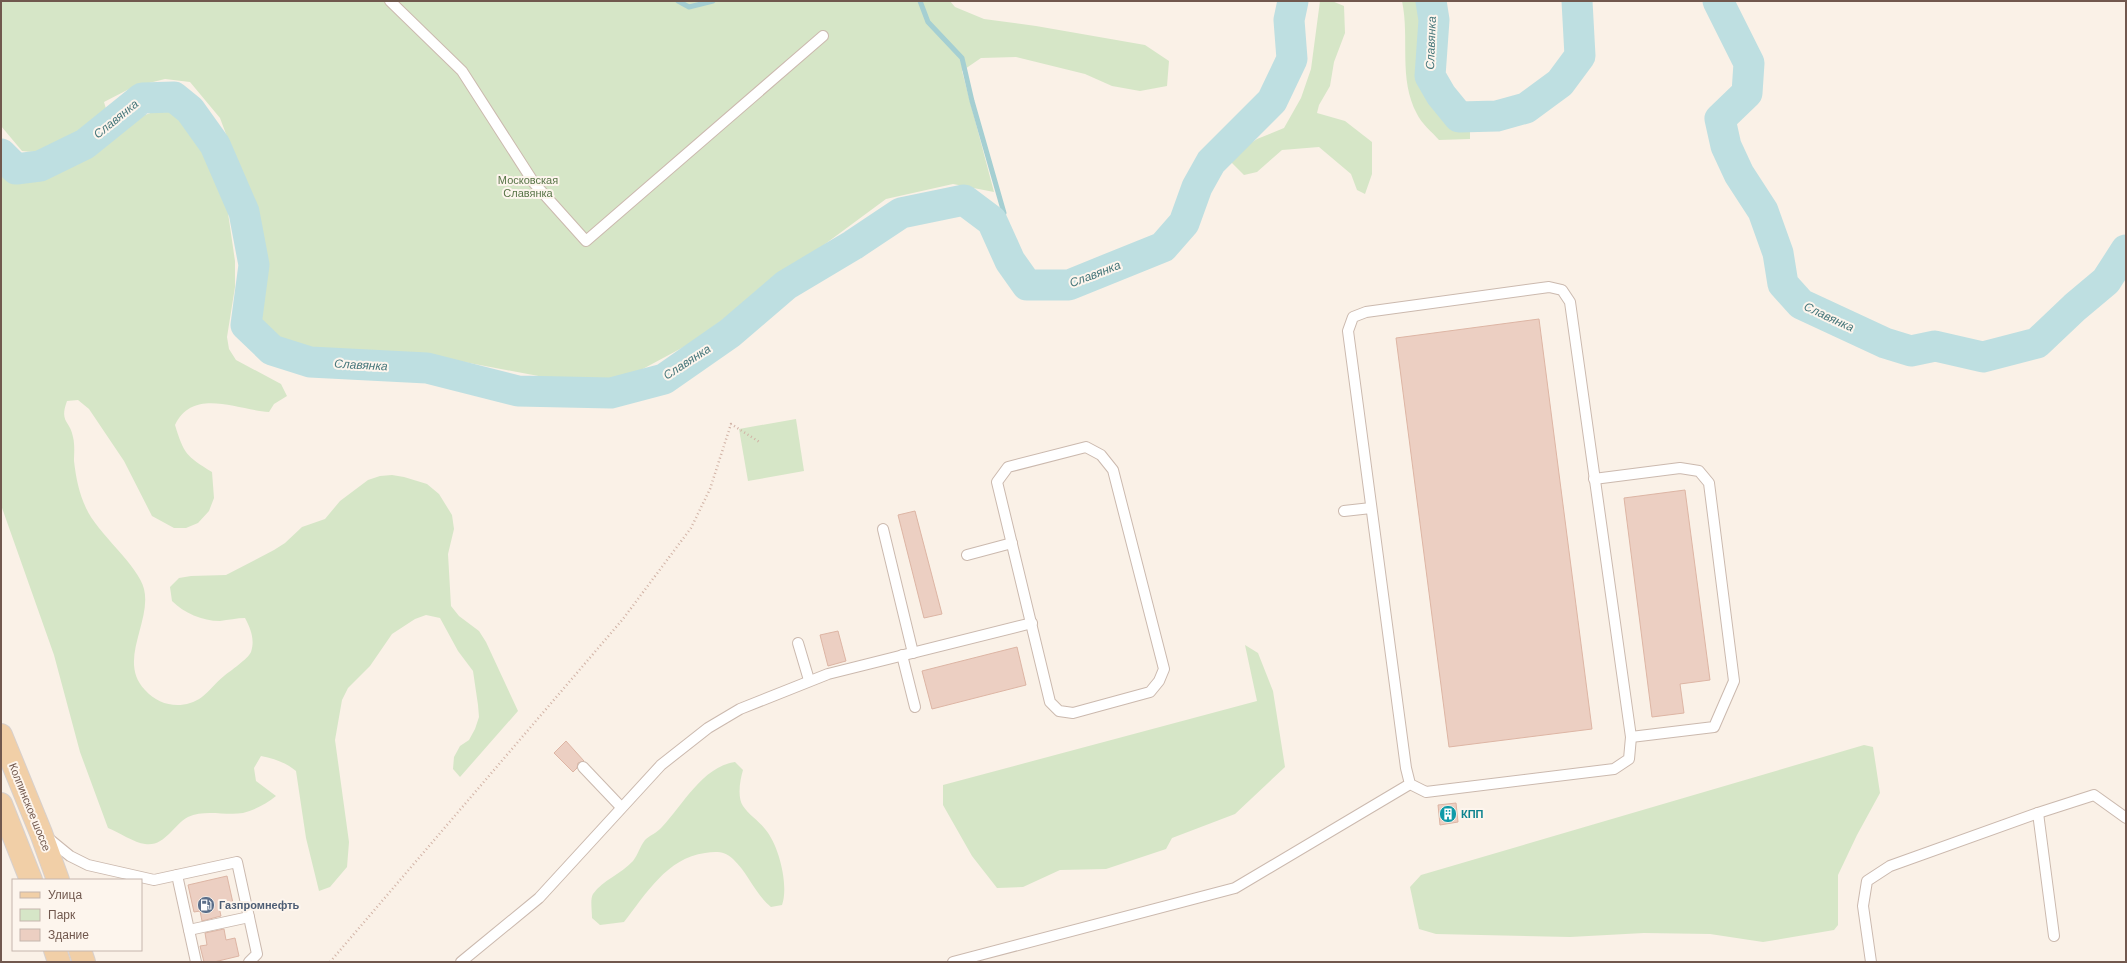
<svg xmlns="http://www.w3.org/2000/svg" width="2127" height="963" viewBox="0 0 2127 963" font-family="Barlow,sans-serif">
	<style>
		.green { fill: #d6e6c7 }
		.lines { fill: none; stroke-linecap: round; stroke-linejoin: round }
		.stream { stroke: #a5cfd2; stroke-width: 5 }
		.river { stroke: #bedfe1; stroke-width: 31 }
		.building { fill: #eccfc2; stroke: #ddb5a4 }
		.lane-casing { stroke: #cbb9ae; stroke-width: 12 }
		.primary-casing { stroke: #d7d0cd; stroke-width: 24 }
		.path { stroke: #d1b2a5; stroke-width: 2.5; stroke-dasharray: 1 3; stroke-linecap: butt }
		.lane { stroke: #fff; stroke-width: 10 }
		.primary { stroke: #f1cfa7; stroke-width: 22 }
		.labels { text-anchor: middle; stroke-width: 4; stroke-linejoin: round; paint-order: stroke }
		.park-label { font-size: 11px; fill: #597548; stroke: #fdf5ed }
		.street-label { font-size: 11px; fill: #71584e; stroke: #fdf5ed }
		.culture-label { font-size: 11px; font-weight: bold; fill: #0d838f; stroke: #fdf5ed; text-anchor: start }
		.service-label { font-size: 11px; font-weight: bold; fill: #4e5e75; stroke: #fdf5ed; text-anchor: start }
		.water-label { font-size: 12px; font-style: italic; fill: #47777b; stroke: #fdf5ed }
	</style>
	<rect width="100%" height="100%" fill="#faf1e7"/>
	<g class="green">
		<path d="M1,1H950L955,7L984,19L1036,26L1145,45L1169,61L1167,86L1140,91L1112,86L1085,74L1016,57L981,58L962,71L994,192L953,184L886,199L691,343L626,378L565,381L443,358L312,357L284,346L263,330L258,306L264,268L245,185L220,118L190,82L165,79L133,87L104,102L107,112C84,133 54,156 22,151L1,126Z"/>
		<polygon points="1320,1 1332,1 1344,6 1345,33 1334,62 1330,86 1319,105 1317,113 1345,121 1372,142 1372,174 1365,194 1357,190 1351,174 1319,147 1282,150 1257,172 1244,175 1231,162 1239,151 1257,139 1284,128 1301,98 1311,69"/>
		<path d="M1402,1H1421L1427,16L1421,57L1429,94L1451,121L1470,123V139L1439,140C1432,132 1421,123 1417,114C1398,78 1410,39 1402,1Z"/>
		<path d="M161,109L176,111L191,124L221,179V187L226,199L235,261V287L227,337L229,349L236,360L281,384L287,396L274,404L269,412C237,410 193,387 175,425C184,454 186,456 212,472L214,498L209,511L198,523L186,528H174L152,516L124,461L89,409L78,400L67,401C59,423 70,420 73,437C75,445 74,454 74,461C76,478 79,493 86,508C97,533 139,566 144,589C152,622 117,661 145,690C160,707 184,710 202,697C210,691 216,682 224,676C230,671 248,659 251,652C255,640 251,629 245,618C237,618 228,620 220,621C202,621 184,613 172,601L170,587L179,578L191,576L226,575L274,550L285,543L302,527L325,519L340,501L368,480L380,476L392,475L404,477L427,484L439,494L452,515L454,529L448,554L451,606L459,616L479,631L486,642L518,711L460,777L453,769L454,757L460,746L469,740L475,729L479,717L478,705L473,671L458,651L440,618L426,615L415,619L392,634L370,666L348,688L342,700L335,740L349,842L347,867L330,887L319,891L306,838L296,771C285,762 275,759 261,756L254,768L256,781L276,796C266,804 255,810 243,813C226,816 205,809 188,817C173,825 165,847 145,844C135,843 118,832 108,828L80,752L54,655L1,505V173C5,176 10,181 14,182C39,187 122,131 145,115Z"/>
		<polygon points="796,419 804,471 748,481 739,429"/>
		<polygon points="1245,645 1258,653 1273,691 1285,767 1235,814 1172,838 1166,849 1106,869 1060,870 1023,887 997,888 972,856 943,805 943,785 1257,701"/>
		<polygon points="1864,745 1873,747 1880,793 1857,835 1838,875 1838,925 1834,930 1763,942 1710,934 1644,933 1570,937 1436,934 1419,929 1410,887 1421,875"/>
		<path d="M735,762L743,770C740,780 737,797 743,806C749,815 759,821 765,829C779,845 789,886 782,905L771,907C755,894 748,873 733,859C725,851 716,851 705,853C667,858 646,894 624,922L600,925L592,918C592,911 590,899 593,894C603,880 621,874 633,861C638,855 640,846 645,840C650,835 657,833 662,827C683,805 702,767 735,762Z"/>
	</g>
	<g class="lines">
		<g class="stream">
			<polyline points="678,1 689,7 713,1"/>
			<polyline points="920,1 928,22 962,58 972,101 1004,213 997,232"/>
		</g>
		<g class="river">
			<polyline points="1431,1 1434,20 1430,76 1441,95 1459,117 1497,116 1526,108 1560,83 1580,56 1577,1"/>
			<polyline points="1718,1 1749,63 1747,93 1720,119 1726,146 1739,174 1763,211 1778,253 1783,284 1801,304 1885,343 1911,351 1935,346 1983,357 2037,343 2075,307 2106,281 2126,250"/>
			<polyline points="1,154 16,169 40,166 85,144 142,98 174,97 190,110 215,145 244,212 254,265 246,325 272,350 310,362 427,368 518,391 611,393 664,379 730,333 786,285 853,245 901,213 964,200 992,221 1010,261 1027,285 1069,285 1163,247 1184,223 1197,187 1211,162 1272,101 1292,59 1289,20 1293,1"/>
		</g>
	</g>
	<g class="building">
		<polygon points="1539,319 1592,729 1449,747 1396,338"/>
		<polygon points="1685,490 1710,680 1680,684 1684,713 1652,717 1624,498"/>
		<polygon points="915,511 942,614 924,618 898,515"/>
		<polygon points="838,631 846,661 828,666 820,635"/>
		<polygon points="1017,647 1026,685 932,709 922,671"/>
		<polygon points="566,741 584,761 578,763 577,768 573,772 554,753"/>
		<polygon points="1456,803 1458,822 1440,825 1438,805"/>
		<polygon points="227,876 233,903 219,907 221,916 202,921 200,911 194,912 188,885"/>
		<polygon points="224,929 226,940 235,938 239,956 214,962 204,962 200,946 207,945 205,933"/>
	</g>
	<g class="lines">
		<defs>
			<g id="lane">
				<polyline points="390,1 462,71 534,183 586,241 823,36"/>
				<polygon points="1086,447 1101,455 1113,470 1164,669 1159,681 1150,692 1073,713 1059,711 1050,702 997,482 1008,467"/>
				<polyline points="1594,479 1680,468 1699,471 1709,483 1734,681 1714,727 1631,737"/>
				<polyline points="1344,511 1371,508"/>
				<polyline points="883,529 913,653"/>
				<polyline points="967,555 1012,543"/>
				<polyline points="798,643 809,680"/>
				<polyline points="902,655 915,707"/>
				<polyline points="583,767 621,807"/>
				<polyline points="2038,813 2054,936"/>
				<polyline points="48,838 70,856 88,865 154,880 237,862 257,954 249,962"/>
				<polyline points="177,875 196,962"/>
				<polyline points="189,930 249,917"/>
				<polyline points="461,962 539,898 661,765 708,728 740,709 828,674 1032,623"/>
				<polyline points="953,962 1235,888 1410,784 1426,792 1614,769 1629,759 1631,737 1570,302 1562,290 1549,287 1366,312 1353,317 1348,331 1406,768 1410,784"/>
				<polyline points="1871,962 1863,906 1867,881 1890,866 2038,813 2094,795 2126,818"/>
			</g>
			<g id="primary">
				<polyline points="1,735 41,833 58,880"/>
				<polyline points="1,804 31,880"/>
				<polyline points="55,950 59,962"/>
				<polyline points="80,950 84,962"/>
			</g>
		</defs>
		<use href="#lane" class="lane-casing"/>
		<use href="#primary" class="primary-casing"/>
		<polyline class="path" points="330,962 623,619 691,528 710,489 731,424 761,443"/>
		<use href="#lane" class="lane"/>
		<use href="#primary" class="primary"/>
	</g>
	<defs>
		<symbol id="building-disc" viewBox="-11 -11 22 22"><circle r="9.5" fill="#0f9aa8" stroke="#fdf5ed"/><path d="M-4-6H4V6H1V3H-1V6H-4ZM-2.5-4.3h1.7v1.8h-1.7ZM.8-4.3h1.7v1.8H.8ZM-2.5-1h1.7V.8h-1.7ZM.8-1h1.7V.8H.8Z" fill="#fff"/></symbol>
		<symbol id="fuel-disc" viewBox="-11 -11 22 22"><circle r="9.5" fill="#5c6f8a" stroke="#fdf5ed"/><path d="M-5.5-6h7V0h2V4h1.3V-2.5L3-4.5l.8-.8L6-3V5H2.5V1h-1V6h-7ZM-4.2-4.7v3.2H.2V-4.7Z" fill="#fff"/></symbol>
	</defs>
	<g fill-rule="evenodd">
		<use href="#building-disc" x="1438" y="804" width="20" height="20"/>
		<use href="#fuel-disc" x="196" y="895" width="20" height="20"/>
	</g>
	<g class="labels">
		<g class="park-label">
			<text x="528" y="184">Московская<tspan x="528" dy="13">Славянка</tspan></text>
		</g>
		<g class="street-label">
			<text transform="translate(30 807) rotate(68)" y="4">Колпинское шоссе</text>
		</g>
		<g class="culture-label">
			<text x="1461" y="818">КПП</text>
		</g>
		<g class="service-label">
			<text x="219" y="909">Газпромнефть</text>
		</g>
		<g class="water-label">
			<text transform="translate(1431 43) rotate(-88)" y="4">Славянка</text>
			<text transform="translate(116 119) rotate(-39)" y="4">Славянка</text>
			<text transform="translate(1095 274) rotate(-21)" y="4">Славянка</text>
			<text transform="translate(1829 317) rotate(25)" y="4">Славянка</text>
			<text transform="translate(687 362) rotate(-33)" y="4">Славянка</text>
			<text transform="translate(361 365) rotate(3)" y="4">Славянка</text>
		</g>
	</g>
	<rect width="2127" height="963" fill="none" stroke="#71584e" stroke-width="4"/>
	<rect x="12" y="879" width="130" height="72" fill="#fdf5ed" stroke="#c5b6ad"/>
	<rect x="20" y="892" width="20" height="6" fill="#f1cfa7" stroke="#c5b6ad"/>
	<text x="48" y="899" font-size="12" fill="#71584e">Улица</text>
	<rect x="20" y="909" width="20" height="12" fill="#d6e6c7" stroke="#c5b6ad"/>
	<text x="48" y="919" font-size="12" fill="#71584e">Парк</text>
	<rect x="20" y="929" width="20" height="12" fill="#eccfc2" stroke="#c5b6ad"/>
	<text x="48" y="939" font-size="12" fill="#71584e">Здание</text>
</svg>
